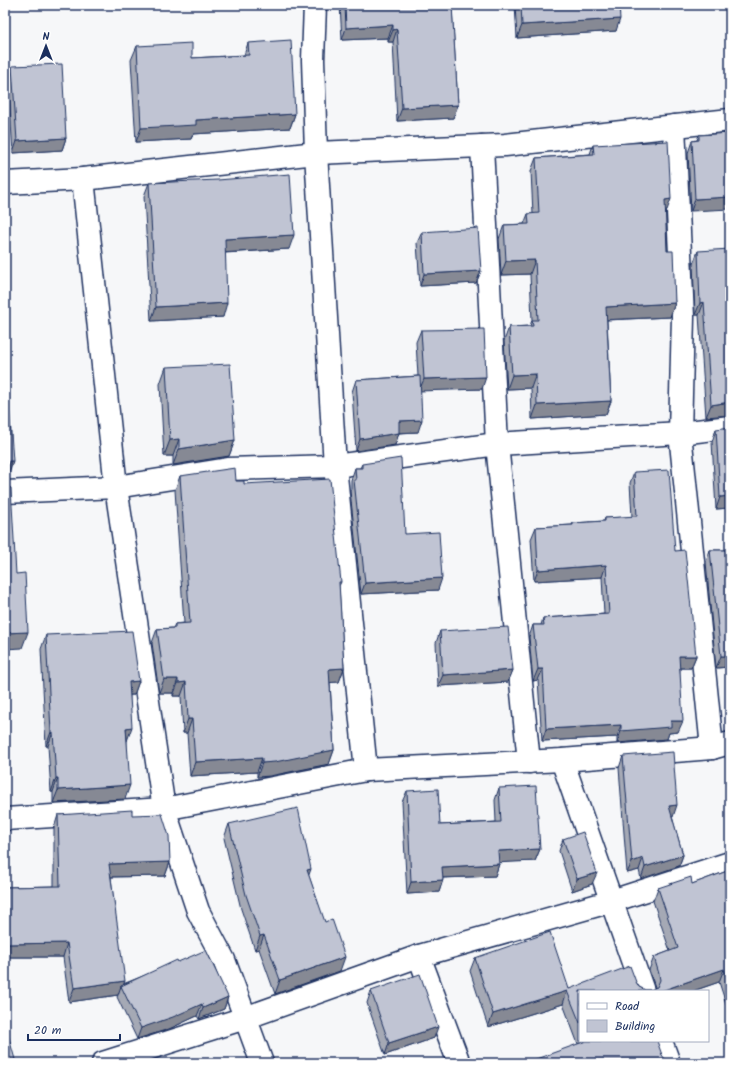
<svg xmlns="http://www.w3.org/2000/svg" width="735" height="1068" viewBox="0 0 735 1068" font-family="Kalam,sans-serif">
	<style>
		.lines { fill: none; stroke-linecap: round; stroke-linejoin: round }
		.street-casing { stroke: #1b2f5e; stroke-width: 25 }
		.street { stroke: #fff; stroke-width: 22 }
		.wall { fill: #a5a9b5; stroke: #1b2f5e }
		.shaded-wall { fill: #868994; stroke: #1b2f5e }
		.building { fill: #c0c4d3; stroke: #1b2f5e }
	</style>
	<rect width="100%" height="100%" fill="#f6f7f9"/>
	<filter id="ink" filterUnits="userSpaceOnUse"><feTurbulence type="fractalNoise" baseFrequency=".025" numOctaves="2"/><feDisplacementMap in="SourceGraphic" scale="8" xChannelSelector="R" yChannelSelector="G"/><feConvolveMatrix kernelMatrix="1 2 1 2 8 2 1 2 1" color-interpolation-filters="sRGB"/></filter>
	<g filter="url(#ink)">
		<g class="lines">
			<defs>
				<g id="street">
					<polyline points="315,5 313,60 316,153 335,466 366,770"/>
					<polyline points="674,126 683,317 680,433 712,748"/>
					<polyline points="482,146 497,444 529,762"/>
					<polyline points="83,179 116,487 164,809 198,911 224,960 262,1063"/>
					<polyline points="5,183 83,179 316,153 505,145 730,120"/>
					<polyline points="5,492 116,487 228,469 335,466 497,444 680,433 730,427"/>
					<polyline points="562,760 643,991"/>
					<polyline points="5,819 164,809 366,770 562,760 712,748 730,743"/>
					<polyline points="419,956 459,1063"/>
					<polyline points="661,1041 669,1063"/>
					<polyline points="103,1063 245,1018 419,956 612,901 730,863"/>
				</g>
			</defs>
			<use href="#street" class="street-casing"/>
			<use href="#street" class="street"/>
		</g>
		<g class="wall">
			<polygon points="340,5 502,5 452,8 458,105 453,118 397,121 393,42 388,42 388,38 342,40"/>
			<polygon points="515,5 619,5 616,31 517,38"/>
			<polygon points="248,43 295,114 290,128 193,134 191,139 136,142 131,60 137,46 192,58 244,55"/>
			<polygon points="12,66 66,138 62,150 13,153 8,78"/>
			<polygon points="730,133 691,211 688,153 692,141 697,140 699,135"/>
			<polygon points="593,145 666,213 667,251 675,303 670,317 607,320 611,401 606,414 532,419 531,388 507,389 504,341 509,327 530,326 532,320 530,274 501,275 499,239 504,225 524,224 528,214 533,214 531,171 536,158 590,154"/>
			<polygon points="149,183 289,249 225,253 223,317 151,321 144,196"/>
			<polygon points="422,232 481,271 476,283 420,286 417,243"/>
			<polygon points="698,251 729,415 706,417 699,315 695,315 693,264"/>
			<polygon points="421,330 482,389 420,390 418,432 399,433 395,445 356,451 352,392 356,380 418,376 416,342"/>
			<polygon points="166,367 235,440 229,456 173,465 173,456 164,456 160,384"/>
			<polygon points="716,429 730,508 716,509 712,442"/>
			<polygon points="362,464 405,534 438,590 361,594 350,491 351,489 351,480 355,468 360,468"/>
			<polygon points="634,472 675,551 696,656 691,668 680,668 678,732 669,733 667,739 617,743 617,737 542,741 538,680 533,681 529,637 533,625 541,625 543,618 604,614 602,577 534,581 531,539 536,527 572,525 573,523 604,521 605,518 632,517 630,483"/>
			<polygon points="180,476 236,481 244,484 341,582 339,586 344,668 339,682 330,682 334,750 329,764 270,776 257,777 257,772 190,776 187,733 183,733 181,696 173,696 173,693 159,693 152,643 157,629 173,628 175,624 184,623 175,490"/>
			<polygon points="710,550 730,550 730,667 716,668 706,562"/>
			<polygon points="440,631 513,670 508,682 438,686 436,643"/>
			<polygon points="46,635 139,681 134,695 130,695 127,740 125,799 53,803 53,792 51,792 48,746 46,746 41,649"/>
			<polygon points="623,756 673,817 672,817 683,855 679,866 641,879 639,870 627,873 619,768"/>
			<polygon points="499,788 540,849 535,861 499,862 499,864 495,876 443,878 439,892 407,894 402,802 407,791 440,825 496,822 495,800"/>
			<polygon points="58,815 132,815 170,862 165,876 111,877 123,984 178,962 228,997 224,1009 199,1019 197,1016 169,1029 137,1039 117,997 118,995 69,1002 63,957 5,957 5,887 54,886 54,828"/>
			<polygon points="229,824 309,876 340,971 275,994 259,949 255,950 241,909 224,838"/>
			<polygon points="563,839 592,884 572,891 559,851"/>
			<polygon points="730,870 730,1016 719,982 693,991 580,991 580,1041 657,1041 578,1044 563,1004 488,1027 470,971 475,958 569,989 636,982 639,987 645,990 651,990 655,988 655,987 649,970 654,957 670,951 653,901 658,888 692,884"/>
			<polygon points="371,991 434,1038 385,1055 367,1003"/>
		</g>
		<g class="shaded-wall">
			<polygon points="448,5 502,5 447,8"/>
			<polygon points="620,19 616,31 517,38 522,25"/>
			<polygon points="393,25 388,38 342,40 346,28"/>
			<polygon points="397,29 393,42 388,42 393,30"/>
			<polygon points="458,105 453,118 397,121 402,108"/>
			<polygon points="295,114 290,128 193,134 191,139 136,142 141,128 196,120"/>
			<polygon points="66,138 62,150 13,153 17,141"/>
			<polygon points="730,197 730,209 691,211 695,199"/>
			<polygon points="671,199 666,213 660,214 665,200"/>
			<polygon points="294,235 289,249 220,253 225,239"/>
			<polygon points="535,260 530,274 501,275 506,261"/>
			<polygon points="481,271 476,283 420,286 424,274"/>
			<polygon points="704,302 699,315 695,315 700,303"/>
			<polygon points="227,303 223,317 151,321 156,307"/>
			<polygon points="675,303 670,317 601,320 606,307"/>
			<polygon points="536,374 531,388 507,389 512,375"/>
			<polygon points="486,377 482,389 419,391 424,379"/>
			<polygon points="611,401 606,414 532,419 537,405"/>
			<polygon points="730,402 730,415 706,417 711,405"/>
			<polygon points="422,420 418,432 394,433 399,421"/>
			<polygon points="399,433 395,445 356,451 360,439"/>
			<polygon points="179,439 173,456 164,456 170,440"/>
			<polygon points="235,440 229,456 173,465 179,449"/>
			<polygon points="9,461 13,461 7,478 5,478 5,465"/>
			<polygon points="730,496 730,508 716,509 720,497"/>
			<polygon points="606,565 602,577 534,581 538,570"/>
			<polygon points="442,578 438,590 361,594 365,583"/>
			<polygon points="28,632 22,648 5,649 5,633"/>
			<polygon points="679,656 696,656 691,668 675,668"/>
			<polygon points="721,656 730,656 730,667 716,668"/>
			<polygon points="344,668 339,682 324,683 329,669"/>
			<polygon points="538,669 543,669 538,680 533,681"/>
			<polygon points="513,670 508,682 438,686 443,675"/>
			<polygon points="164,679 178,679 173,693 159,693"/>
			<polygon points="139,681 134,695 124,695 129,682"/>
			<polygon points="186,682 181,696 173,696 178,683"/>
			<polygon points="188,719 192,719 187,733 183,733"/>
			<polygon points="671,721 683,721 678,732 669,733 667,739 617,743 621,731"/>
			<polygon points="621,725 617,737 542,741 546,729"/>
			<polygon points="132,727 127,741 126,728"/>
			<polygon points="51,732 53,732 48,746 46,746"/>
			<polygon points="334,750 329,764 270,776 257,777 262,763"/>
			<polygon points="262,758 257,772 190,776 195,762"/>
			<polygon points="56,778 58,778 53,792 51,792"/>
			<polygon points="130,785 125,799 53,803 58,790"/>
			<polygon points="677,805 673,817 664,818 669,806"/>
			<polygon points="540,849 535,861 494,863 498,851"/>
			<polygon points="683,855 679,866 641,879 645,867"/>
			<polygon points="643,858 639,870 627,873 632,862"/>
			<polygon points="170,862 165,876 104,877 109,864"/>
			<polygon points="499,864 495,876 438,878 442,867"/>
			<polygon points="311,869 306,883 307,870"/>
			<polygon points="597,873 592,884 572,891 577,879"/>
			<polygon points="443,880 439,892 407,894 411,882"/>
			<polygon points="264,935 259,949 255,950 260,936"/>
			<polygon points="67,943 63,957 5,957 5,944"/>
			<polygon points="345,957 340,971 275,994 280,980"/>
			<polygon points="724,969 719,982 693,991 661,991"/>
			<polygon points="125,981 122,988 121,986 118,995 69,1002 74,988"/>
			<polygon points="567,991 563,1004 488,1027 493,1014"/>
			<polygon points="228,997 224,1009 199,1019 203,1008"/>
			<polygon points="202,1004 197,1016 169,1029 137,1039 141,1028"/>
			<polygon points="438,1027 434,1038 385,1055 389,1043"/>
		</g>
		<g class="building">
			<polygon points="345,5 452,5 458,105 402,108 397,29 393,30 393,25 346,28"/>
			<polygon points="521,5 619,5 620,19 522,25"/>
			<polygon points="291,40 295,114 196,120 196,125 141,128 137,46 192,43 192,58 249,55 248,43"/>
			<polygon points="62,64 66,138 17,141 12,66"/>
			<polygon points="730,133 730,197 695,199 692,141 699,140 699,135"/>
			<polygon points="668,141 671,199 665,200 667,251 673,251 675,303 606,307 611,401 537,405 536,374 512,375 509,327 533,326 532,320 538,320 535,260 506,261 504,225 529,224 528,214 539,213 536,158 594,154 593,145"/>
			<polygon points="290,174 294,235 225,239 227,303 156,307 149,183 218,180"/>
			<polygon points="478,228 481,271 424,274 422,232"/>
			<polygon points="730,249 730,402 711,405 704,302 700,303 698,251"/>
			<polygon points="484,329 486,377 424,379 421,330"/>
			<polygon points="230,364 235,440 179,449 179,439 170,440 166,367"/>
			<polygon points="420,376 422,420 399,421 399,433 360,439 356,380"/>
			<polygon points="5,390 8,390 13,461 9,461 9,463 5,465"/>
			<polygon points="730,427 730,496 720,497 716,429"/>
			<polygon points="401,458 405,534 439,532 442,578 365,583 354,480 356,480 355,468 362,468 362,464"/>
			<polygon points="235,468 236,481 244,481 244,484 330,479 341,582 339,582 344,668 329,669 334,750 275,762 262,763 262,758 195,762 192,719 188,719 186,682 178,683 178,679 164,679 157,629 175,628 175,624 190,623 180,476"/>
			<polygon points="669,470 675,551 685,550 696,656 679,656 683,721 671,721 671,727 621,731 621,725 546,729 543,669 538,669 533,625 544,625 543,618 609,614 606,565 538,570 536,527 573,525 573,523 605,521 605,518 637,516 634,472"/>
			<polygon points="5,486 11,488 16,574 25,573 28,632 5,633"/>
			<polygon points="710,550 730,550 730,656 721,656"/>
			<polygon points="508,627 513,670 443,675 440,631"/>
			<polygon points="132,631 139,681 129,682 132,727 126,728 130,785 58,790 58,778 56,778 53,732 51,732 46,635"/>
			<polygon points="673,752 677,805 669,806 683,855 645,867 643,858 632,862 623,756"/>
			<polygon points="536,786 540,849 498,851 499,864 442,867 443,880 411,882 407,791 438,789 440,825 501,822 499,788"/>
			<polygon points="298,808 311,869 307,870 325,922 332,919 345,957 280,980 264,935 260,936 246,895 229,824"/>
			<polygon points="132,810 132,815 162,814 169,836 170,862 109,864 125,981 74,988 67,943 5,944 5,887 60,886 58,815"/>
			<polygon points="583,832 597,873 577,879 563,839"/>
			<polygon points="730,870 730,988 724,969 661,991 580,991 580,1023 567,991 493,1014 475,958 550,932 569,989 630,966 636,982 639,987 645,990 651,990 657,987 660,980 659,974 654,957 678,948 658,888 691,877 692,884"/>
			<polygon points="206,950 228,997 203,1008 202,1004 173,1017 141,1028 121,986 177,960 178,962"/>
			<polygon points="420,974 438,1027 389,1043 371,991"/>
			<polygon points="5,1024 16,1063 5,1063"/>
			<polygon points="586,1041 657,1041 662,1055 665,1059 669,1061 669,1063 525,1063"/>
		</g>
	</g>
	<rect width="735" height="1068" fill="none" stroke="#fff" stroke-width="20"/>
	<rect x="10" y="10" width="715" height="1048" fill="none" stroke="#1b2f5e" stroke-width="1.5" filter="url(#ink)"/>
	<rect x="579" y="990" width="130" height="52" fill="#ffffff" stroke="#a4acbf"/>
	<rect x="587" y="1003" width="20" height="6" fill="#ffffff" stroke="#a4acbf"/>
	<text x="615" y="1010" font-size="12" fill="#1b2f5e">Road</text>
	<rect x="587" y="1020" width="20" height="12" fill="#c0c4d3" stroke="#a4acbf"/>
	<text x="615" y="1030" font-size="12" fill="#1b2f5e">Building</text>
	<g transform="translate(46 46)" stroke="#ffffff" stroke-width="3" paint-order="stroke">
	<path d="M0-3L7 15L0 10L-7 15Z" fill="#1b2f5e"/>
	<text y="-6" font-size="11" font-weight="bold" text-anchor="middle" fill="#1b2f5e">N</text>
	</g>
	<path d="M28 1034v6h92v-6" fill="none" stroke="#1b2f5e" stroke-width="2"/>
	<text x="34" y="1034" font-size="12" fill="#1b2f5e" stroke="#ffffff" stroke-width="3" paint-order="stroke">20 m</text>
</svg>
